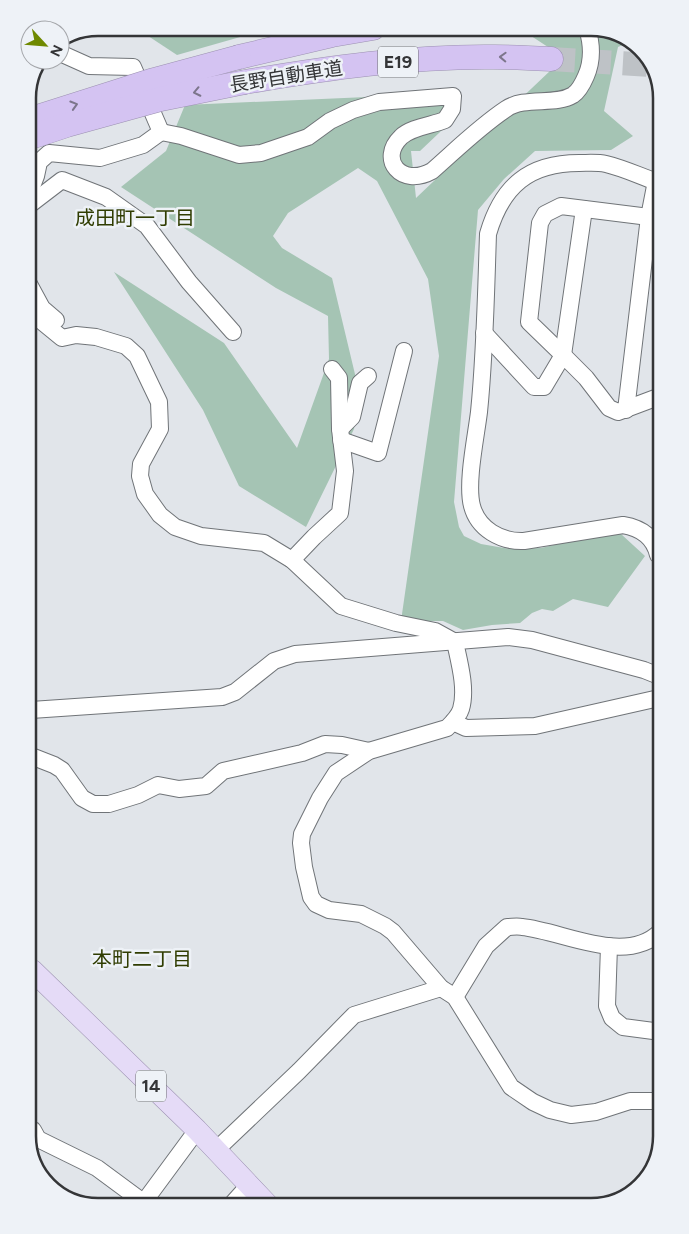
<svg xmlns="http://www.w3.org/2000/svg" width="689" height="1234" viewBox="0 0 689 1234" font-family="Figtree,'Noto Sans JP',sans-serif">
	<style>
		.green { fill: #a5c4b4 }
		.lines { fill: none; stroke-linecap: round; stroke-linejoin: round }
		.highway-tunnel { stroke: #bec2c6; stroke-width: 24; stroke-dasharray: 24 12; stroke-linecap: butt }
		.minor-casing { stroke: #707478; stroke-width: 18 }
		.major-casing { stroke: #9c91b1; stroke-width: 22 }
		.highway-casing { stroke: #9c91b1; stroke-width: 25 }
		.minor { stroke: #fff; stroke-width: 16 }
		.major { stroke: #e5dbf7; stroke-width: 21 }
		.highway { stroke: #d4c3f2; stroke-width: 24 }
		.highway-bridge-casing { stroke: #9c91b1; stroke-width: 25; stroke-linecap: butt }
		.highway-bridge { stroke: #d4c3f2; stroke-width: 24 }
		.oneway { stroke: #7c758b }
		.labels { text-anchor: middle; stroke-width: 5; stroke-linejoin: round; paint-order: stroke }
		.shield { fill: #eef2f7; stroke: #6c6e71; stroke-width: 1 }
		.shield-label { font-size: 18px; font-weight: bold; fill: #343537 }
		.street-label { font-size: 19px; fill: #343537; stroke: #eef2f7 }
		.neighbourhood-label { font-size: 20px; fill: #303d02; stroke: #eef2f7 }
		.rim { fill: none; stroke: #343537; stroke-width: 2.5 }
	</style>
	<rect width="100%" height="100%" fill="#e1e5ea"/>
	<g class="green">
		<polygon points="136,28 272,28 177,55"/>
		<polygon points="519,28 596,28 630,40 632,41 618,47 604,111 633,136 611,150 535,151 504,179 478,210 454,502 459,527 464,536 481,544 510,549 541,548 596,535 621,534 645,556 608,607 573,599 553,611 542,609 532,613 520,623 492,625 463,630 443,621 401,621 439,356 428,279 377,181 358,168 288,213 273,236 282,248 332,278 359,391 354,429 306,527 239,486 203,410 114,272 224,343 297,448 329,359 328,316 276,288 121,187 166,151 185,105 457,93 458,115 420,151 411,151 416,198 551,70 551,49"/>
	</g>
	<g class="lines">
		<polyline class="highway-tunnel" points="551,59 652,65"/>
		<defs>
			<g id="minor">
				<polyline points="60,53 89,66 133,67 161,132"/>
				<path d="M161,132L181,136L239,155L261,153L308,137L330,121L353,110L379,102L453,96L452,109L445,120C433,125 411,127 401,137C378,159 401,188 432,171C456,150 479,127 506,109C525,96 555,106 573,95C579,91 583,83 586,76C593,60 592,44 587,28"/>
				<path d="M657,182C640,176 623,168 606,164C597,162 588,163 579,163C529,163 502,186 488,234C486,293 485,353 479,412C476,437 466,483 472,506C478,529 501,542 524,541L623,525C641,528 654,537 658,555"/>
				<polyline points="28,197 36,176 39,162 49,153 100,158 143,145 161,132"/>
				<polyline points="28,206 62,180 106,197 147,226 189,282 233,332"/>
				<polyline points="29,284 42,308 56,320"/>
				<path d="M29,311L62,338L76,335L96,337L126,346L137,356L159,402L160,429L141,464L140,476L145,494L160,515L175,527L201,536L264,543L292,560L341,606L396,623L435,631L455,642C459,661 467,689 461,709C459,716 452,723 447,728L369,751L336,773L320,798L302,834L301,843L304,867L311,897L316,904L329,910L361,914L385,926L393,932L441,988L455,997L511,1087L533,1102L550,1110L571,1115L596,1112L630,1101H661"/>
				<polyline points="484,333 534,387 544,387 563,355 586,378 609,408 618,412 658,397"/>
				<polyline points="563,355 529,322 540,223 545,214 561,206 649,217"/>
				<polyline points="563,355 584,209"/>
				<polyline points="626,410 649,217 656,181"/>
				<polyline points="340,429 352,417 360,383 368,376"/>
				<polyline points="341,440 378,453 404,351"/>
				<polyline points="292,560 314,537 340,513 345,471 340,429 339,378 332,369"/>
				<polyline points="31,710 222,697 235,692 274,661 295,654 508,637 532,640 644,670 659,676"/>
				<polyline points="453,722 466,728 535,726 659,698"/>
				<polyline points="31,756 54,765 62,770 82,798 93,804 109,804 138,795 158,785 179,789 206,786 223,771 302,753 325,744 342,745 369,751"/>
				<polyline points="609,946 607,1006 612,1018 623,1027 661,1032"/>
				<path d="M455,997L486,946L507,927C512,927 517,926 522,927C563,931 625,966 660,932"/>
				<polyline points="33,1130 38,1139 97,1168 143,1202"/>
				<polyline points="215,1151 299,1071 354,1015 441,988"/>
				<polyline points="231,1205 249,1185"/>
				<polyline points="141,1206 197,1130"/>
			</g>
			<polyline id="major" points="32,970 197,1130 268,1205"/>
			<g id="highway">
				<polyline points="239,57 332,35 373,28"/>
				<path d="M245,82C327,68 411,56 494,57C513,57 533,58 551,59"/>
			</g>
		</defs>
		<use href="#minor" class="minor-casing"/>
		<use href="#major" class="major-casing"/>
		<use href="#highway" class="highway-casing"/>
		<use href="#minor" class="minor"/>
		<use href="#major" class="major"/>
		<use href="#highway" class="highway"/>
		<defs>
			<g id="highway-bridge">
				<polyline points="28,120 154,80 239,57"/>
				<polyline points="28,138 67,125 161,99 245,82"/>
			</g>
		</defs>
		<use href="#highway-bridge" class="highway-bridge-casing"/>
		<use href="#highway-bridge" class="highway-bridge"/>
	</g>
	<defs><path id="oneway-chevron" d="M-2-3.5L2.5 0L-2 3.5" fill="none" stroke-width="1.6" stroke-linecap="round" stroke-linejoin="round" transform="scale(1.25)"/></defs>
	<g class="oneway">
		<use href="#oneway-chevron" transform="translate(503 57) rotate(-178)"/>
		<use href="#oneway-chevron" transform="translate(197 92) rotate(168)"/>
		<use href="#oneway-chevron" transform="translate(74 105) rotate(-17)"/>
	</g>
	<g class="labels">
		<g class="shield">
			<rect x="378" y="46.5" width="40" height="31" rx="4"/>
			<rect x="136" y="1070.5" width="30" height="31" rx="4"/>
		</g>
		<g class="shield-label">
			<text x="398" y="68">E19</text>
			<text x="151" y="1092">14</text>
		</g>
		<g class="street-label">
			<text transform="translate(286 76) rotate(-9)" y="7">長野自動車道</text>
		</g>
		<g class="neighbourhood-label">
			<text x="135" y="225">成田町一丁目</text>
			<text x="142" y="966">本町二丁目</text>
		</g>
	</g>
	<path d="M0 0H689V1234H0ZM98 36H591A62 62 0 0 1 653 98V1136A62 62 0 0 1 591 1198H98A62 62 0 0 1 36 1136V98A62 62 0 0 1 98 36Z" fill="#eef2f7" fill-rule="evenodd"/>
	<path class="rim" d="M98 36H591A62 62 0 0 1 653 98V1136A62 62 0 0 1 591 1198H98A62 62 0 0 1 36 1136V98A62 62 0 0 1 98 36Z"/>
	<g transform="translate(45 45) rotate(116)"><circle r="24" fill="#eef2f7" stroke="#a4a6aa"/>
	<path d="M0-4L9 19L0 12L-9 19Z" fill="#6f8900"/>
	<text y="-8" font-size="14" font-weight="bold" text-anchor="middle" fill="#343537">N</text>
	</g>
</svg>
